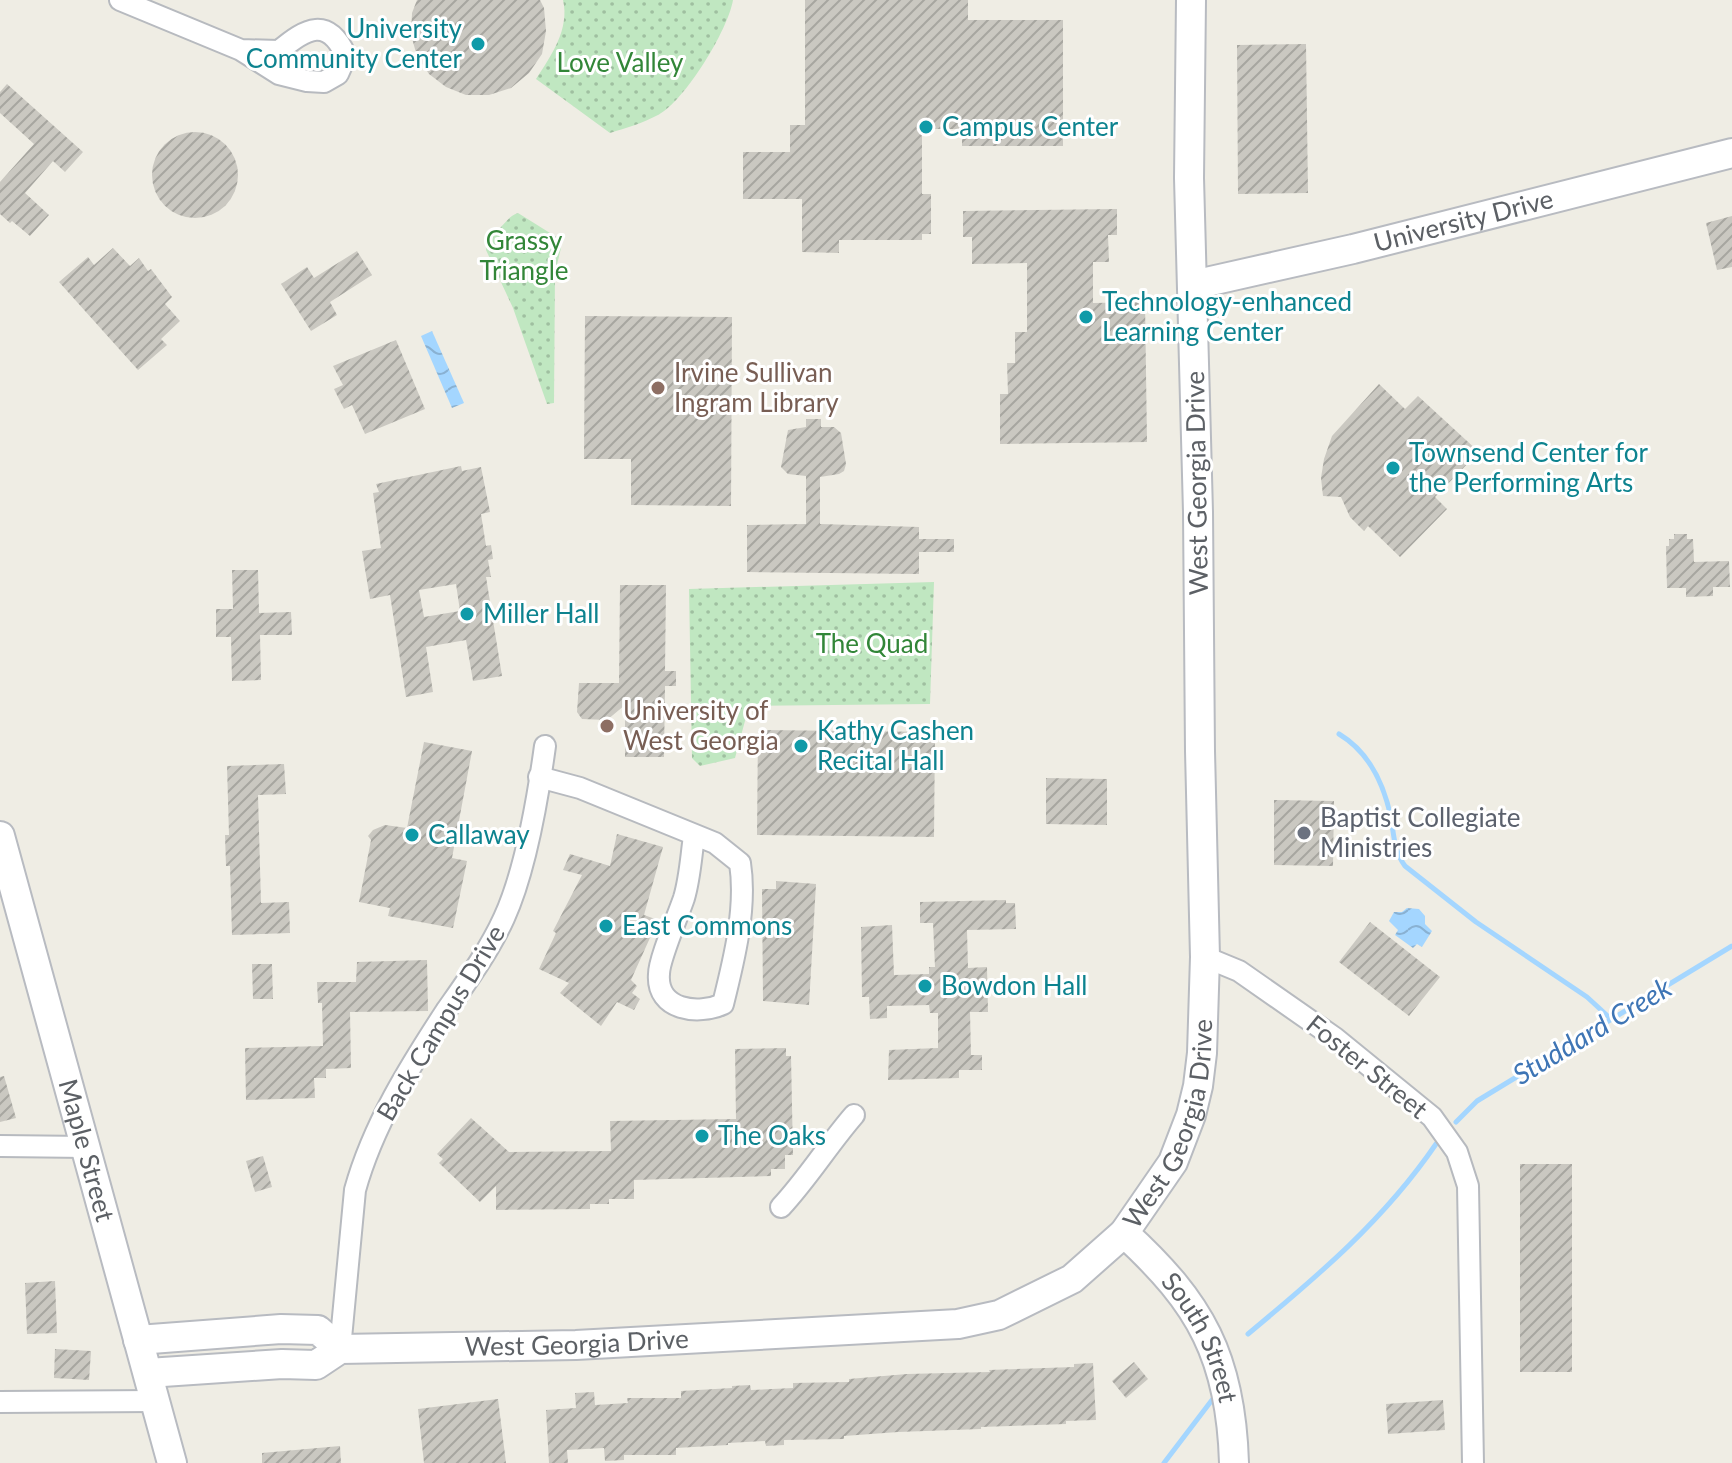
<svg xmlns="http://www.w3.org/2000/svg" width="1732" height="1463" viewBox="0 0 1732 1463" font-family="Lato,sans-serif">
	<style>
		.green { fill: url(#green-dots) }
		.water { fill: url(#water-waves) }
		.lines { fill: none; stroke-linecap: round; stroke-linejoin: round }
		.stream { stroke: #a4d6ff; stroke-width: 5 }
		.building { fill: url(#building-hatch); fill-rule: evenodd }
		.street-casing { stroke: #b7babf; stroke-width: 24 }
		.secondary-casing { stroke: #b8bbc1; stroke-width: 32 }
		.street { stroke: #fff; stroke-width: 20 }
		.secondary { stroke: #fff; stroke-width: 28 }
		.culture-dot { fill: #0f9aa8; stroke: #fff; stroke-width: 3 }
		.education-dot { fill: #8d6e63; stroke: #fff; stroke-width: 3 }
		.worship-dot { fill: #6b7280; stroke: #fff; stroke-width: 3 }
		.labels { text-anchor: middle; stroke-width: 6; stroke-linejoin: round; paint-order: stroke }
		.culture-label { font-size: 26px; fill: #0d838f; stroke: #fff; text-anchor: start }
		.park-label { font-size: 26px; fill: #328638; stroke: #fff }
		.street-label { font-size: 26px; fill: #5c6065; stroke: #fff }
		.education-label { font-size: 26px; fill: #785e54; stroke: #fff; text-anchor: start }
		.worship-label { font-size: 26px; fill: #5b616d; stroke: #fff; text-anchor: start }
		.water-label { font-size: 28px; font-style: italic; fill: #3e75b5; stroke: #fff }
	</style>
	<defs>
		<pattern id="green-dots" width="8" height="8" patternUnits="userSpaceOnUse" patternTransform="scale(2)"><rect width="8" height="8" fill="#c0e7c1"/><path d="M2 2h.1M6 6h.1" fill="none" stroke="#9fbfa0" stroke-width="1.8" stroke-linecap="round"/></pattern>
		<pattern id="water-waves" width="16" height="10" patternUnits="userSpaceOnUse" patternTransform="scale(2)"><rect width="16" height="10" fill="#a4d6ff"/><path d="M0 5q4-4 8 0t8 0" fill="none" stroke="#89b1d2"/></pattern>
		<pattern id="building-hatch" width="6" height="6" patternUnits="userSpaceOnUse" patternTransform="scale(2)"><rect width="6" height="6" fill="#cac8c1"/><path d="M-1 1l2-2M0 6l6-6M5 7l2-2" fill="none" stroke="#a7a6a0"/></pattern>
	</defs>
	<rect width="100%" height="100%" fill="#efede4"/>
	<g class="green">
		<path d="M563,0H733C728,30 685,101 658,115C643,123 626,128 610,133L536,79C551,56 570,29 563,0Z"/>
		<path d="M518,213L558,238L561,248L555,273L554,403L547,404L513,308L486,250L487,236C505,229 505,217 518,213Z"/>
		<polygon points="934,582 930,704 749,706 735,758 700,766 692,758 689,589"/>
	</g>
	<g class="water">
		<polygon points="432,331 464,403 452,408 421,336"/>
		<polygon points="1407,908 1419,909 1425,916 1425,924 1432,931 1422,947 1417,944 1413,948 1395,935 1398,930 1389,921 1394,912 1402,912"/>
	</g>
	<g class="lines">
		<g class="stream">
			<path d="M1339,734C1369,752 1384,784 1391,818C1394,836 1394,851 1405,866L1476,922L1587,997L1611,1019"/>
			<polyline points="1456,1122 1477,1101 1732,946"/>
			<path d="M1248,1334C1319,1275 1384,1220 1436,1144"/>
			<polyline points="1164,1463 1212,1400"/>
		</g>
	</g>
	<g class="building">
		<polygon points="417,0 540,0 544,8 546,31 542,54 529,73 511,88 489,95 466,95 446,87 429,74 417,56 411,35 412,13"/>
		<polygon points="805,0 968,0 968,20 1063,20 1063,146 962,146 962,129 922,129 922,194 931,194 931,234 922,234 922,240 839,240 839,253 802,252 802,199 743,199 743,152 790,152 790,125 805,125"/>
		<polygon points="1306,44 1308,193 1238,194 1237,45"/>
		<polygon points="7,84 83,152 65,172 53,161 25,193 49,215 30,236 12,221 10,223 0,214 0,182 34,144 0,113 0,92"/>
		<circle cx="195" cy="175" r="43"/>
		<polygon points="1117,209 1117,235 1108,235 1109,262 1093,262 1093,303 1145,302 1147,442 1000,444 1000,394 1008,394 1007,363 1015,363 1015,332 1027,332 1027,263 972,264 972,237 963,237 963,211"/>
		<polygon points="1732,216 1732,267 1717,270 1706,223"/>
		<polygon points="113,248 130,266 139,258 148,271 151,269 172,297 165,304 180,321 161,339 167,345 138,370 59,282 88,257 94,265"/>
		<polygon points="357,251 372,275 330,302 337,315 311,331 281,284 307,267 314,278"/>
		<polygon points="585,316 732,317 731,506 631,505 631,459 584,459"/>
		<polygon points="396,340 425,409 365,434 352,405 344,409 334,389 343,385 333,366"/>
		<polygon points="1379,384 1405,409 1418,396 1479,452 1435,497 1447,509 1400,557 1368,526 1364,531 1350,517 1341,497 1323,496 1321,478 1324,459 1332,436"/>
		<polygon points="806,419 821,419 821,427 834,427 841,433 846,464 844,471 839,474 820,477 820,524 919,527 919,539 954,539 954,552 919,552 919,574 747,572 747,525 806,524 806,476 788,474 781,467 788,430 806,427"/>
		<path d="M461,466L462,471L481,467L490,512L481,514L486,546L491,545L493,559L488,560L491,577H486L502,676L473,681L466,640L426,647L433,692L406,697L390,595L370,599L362,551L381,548L373,493L379,492L376,484ZM456,584L460,611L424,617L419,590Z"/>
		<polygon points="1674,534 1687,534 1687,539 1693,539 1694,562 1729,561 1730,587 1713,587 1713,596 1686,597 1686,588 1667,588 1666,546 1669,546 1669,539 1674,539"/>
		<polygon points="232,570 258,570 259,613 291,612 292,635 260,635 261,680 232,681 231,637 216,637 216,609 233,609"/>
		<polygon points="620,585 666,585 665,671 676,671 676,686 665,686 664,757 625,757 625,705 607,720 582,719 577,712 579,683 619,683"/>
		<polygon points="758,730 935,732 934,837 757,835"/>
		<polygon points="424,742 472,751 452,858 467,861 453,928 388,916 390,908 359,902 371,840 368,836 373,830 385,825 407,828"/>
		<polygon points="284,764 286,794 258,795 261,903 289,902 290,933 232,935 230,866 226,866 225,835 229,835 227,766"/>
		<polygon points="1046,778 1107,779 1107,825 1046,824"/>
		<polygon points="1274,800 1334,801 1333,866 1274,865"/>
		<polygon points="617,834 663,847 644,915 658,920 631,980 637,986 632,993 640,999 634,1010 617,1002 601,1026 560,993 569,983 539,969 556,933 553,931 582,875 563,870 570,854 610,866"/>
		<polygon points="776,881 816,884 809,1005 763,1001 762,889 776,889"/>
		<polygon points="1006,900 1006,903 1015,903 1016,929 967,930 968,968 987,967 988,1012 970,1012 971,1055 982,1055 982,1070 959,1070 959,1078 888,1080 889,1050 938,1048 938,1013 930,1013 929,1005 887,1006 887,1018 870,1019 869,997 862,997 861,927 892,925 894,975 929,974 929,967 935,967 933,923 920,923 920,902"/>
		<polygon points="1370,922 1440,977 1409,1016 1339,962"/>
		<polygon points="427,960 428,1011 350,1012 351,1068 326,1069 326,1078 314,1078 315,1098 246,1100 245,1048 323,1046 322,1003 318,1003 317,982 356,982 357,962"/>
		<polygon points="252,964 272,964 273,999 253,999"/>
		<polygon points="786,1048 786,1056 791,1056 793,1155 785,1155 785,1169 771,1169 771,1176 634,1180 634,1199 609,1199 609,1204 590,1204 590,1209 496,1210 496,1186 480,1202 439,1163 443,1159 437,1154 471,1118 509,1152 611,1151 610,1121 736,1119 735,1049"/>
		<polygon points="4,1076 16,1118 0,1122 0,1077"/>
		<polygon points="263,1156 272,1187 255,1192 246,1161"/>
		<rect x="1520" y="1164" width="52" height="208"/>
		<polygon points="55,1281 57,1333 27,1334 25,1283"/>
		<polygon points="55,1349 91,1351 89,1380 54,1378"/>
		<polygon points="1134,1362 1148,1379 1126,1398 1112,1381"/>
		<polygon points="1093,1363 1096,1420 1066,1421 1066,1424 981,1427 981,1429 898,1432 844,1436 844,1439 784,1440 784,1445 766,1446 765,1441 728,1443 728,1445 676,1448 676,1455 624,1455 624,1460 605,1461 604,1448 567,1450 568,1463 549,1463 546,1410 576,1408 575,1393 594,1392 595,1405 628,1403 627,1398 681,1398 681,1391 732,1388 732,1386 750,1385 751,1390 793,1388 793,1383 849,1382 849,1379 907,1374 990,1372 989,1370 1074,1367 1074,1364"/>
		<polygon points="498,1399 506,1463 424,1463 418,1409"/>
		<polygon points="1443,1400 1445,1430 1388,1434 1386,1404"/>
		<polygon points="340,1446 341,1463 262,1463 262,1453"/>
	</g>
	<g class="lines">
		<defs>
			<g id="street">
				<path d="M120,0L241,50L279,74L307,81L324,82L338,74L346,56C328,16 306,28 279,51L241,50"/>
				<path d="M539,777L580,788L715,843L740,863C747,908 734,960 723,1004C699,1015 656,1011 659,974C659,959 678,916 684,898C690,878 691,857 694,836"/>
				<polyline points="1205,957 1239,971 1335,1038 1432,1117 1457,1152 1468,1186 1473,1463"/>
				<polyline points="0,1146 87,1147"/>
				<path d="M781,1207C808,1178 828,1145 854,1115"/>
				<path d="M340,1349L355,1190C373,1125 410,1066 446,1011C467,981 489,951 504,918C526,870 538,797 545,746"/>
				<polyline points="0,1402 155,1401"/>
			</g>
			<g id="secondary">
				<path id="s1" d="M1193,285L1353,249L1732,153"/>
				<path id="s2" d="M0,836L172,1463"/>
				<path id="s3" d="M1124,1233C1201,1303 1231,1358 1234,1463"/>
				<polyline points="138,1340 281,1329 318,1330 340,1349"/>
				<path id="s4" d="M148,1373L282,1364L316,1365L340,1349L576,1345L958,1324L999,1315L1072,1279L1124,1233L1173,1162L1191,1115L1198,1086L1202,1053L1205,957L1200,751L1198,512L1189,178L1191,0"/>
			</g>
		</defs>
		<use href="#street" class="street-casing"/>
		<use href="#secondary" class="secondary-casing"/>
		<use href="#street" class="street"/>
		<use href="#secondary" class="secondary"/>
	</g>
	<g class="culture-dot">
		<circle cx="478" cy="44" r="8"/>
		<circle cx="926" cy="127" r="8"/>
		<circle cx="1086" cy="317" r="8"/>
		<circle cx="1393" cy="468" r="8"/>
		<circle cx="467" cy="614" r="8"/>
		<circle cx="801" cy="746" r="8"/>
		<circle cx="412" cy="835" r="8"/>
		<circle cx="606" cy="926" r="8"/>
		<circle cx="925" cy="986" r="8"/>
		<circle cx="702" cy="1136" r="8"/>
	</g>
	<g class="education-dot">
		<circle cx="658" cy="388" r="8"/>
		<circle cx="607" cy="726" r="8"/>
	</g>
	<circle class="worship-dot" cx="1304" cy="833" r="8"/>
	<g class="labels">
		<g class="culture-label">
			<text x="462" y="38" text-anchor="end">University<tspan x="462" dy="30">Community Center</tspan></text>
			<text x="942" y="136">Campus Center</text>
			<text x="1102" y="311">Technology-enhanced<tspan x="1102" dy="30">Learning Center</tspan></text>
			<text x="1409" y="462">Townsend Center for<tspan x="1409" dy="30">the Performing Arts</tspan></text>
			<text x="483" y="623">Miller Hall</text>
			<text x="817" y="740">Kathy Cashen<tspan x="817" dy="30">Recital Hall</tspan></text>
			<text x="428" y="844">Callaway</text>
			<text x="622" y="935">East Commons</text>
			<text x="941" y="995">Bowdon Hall</text>
			<text x="718" y="1145">The Oaks</text>
		</g>
		<g class="park-label">
			<text x="620" y="72">Love Valley</text>
			<text x="524" y="250">Grassy<tspan x="524" dy="30">Triangle</tspan></text>
			<text x="872" y="653">The Quad</text>
		</g>
		<g class="street-label">
			<text dy="9" stroke="none"><textPath href="#s1" startOffset="278">University Drive</textPath></text>
			<text transform="translate(1197 483) rotate(-91)" y="9">West Georgia Drive</text>
			<text transform="translate(441 1023) rotate(-59)" y="9">Back Campus Drive</text>
			<text transform="translate(1367 1067) rotate(39)" y="9">Foster Street</text>
			<text dy="9" stroke="none"><textPath href="#s4" startOffset="1130">West Georgia Drive</textPath></text>
			<text dy="9" stroke="none"><textPath href="#s2" startOffset="326">Maple Street</textPath></text>
			<text dy="9" stroke="none"><textPath href="#s3" startOffset="132">South Street</textPath></text>
			<text dy="9" stroke="none"><textPath href="#s4" startOffset="434">West Georgia Drive</textPath></text>
		</g>
		<g class="education-label">
			<text x="674" y="382">Irvine Sullivan<tspan x="674" dy="30">Ingram Library</tspan></text>
			<text x="623" y="720">University of<tspan x="623" dy="30">West Georgia</tspan></text>
		</g>
		<g class="worship-label">
			<text x="1320" y="827">Baptist Collegiate<tspan x="1320" dy="30">Ministries</tspan></text>
		</g>
		<g class="water-label">
			<text transform="translate(1592 1031) rotate(-31)" y="10">Studdard Creek</text>
		</g>
	</g>
</svg>
